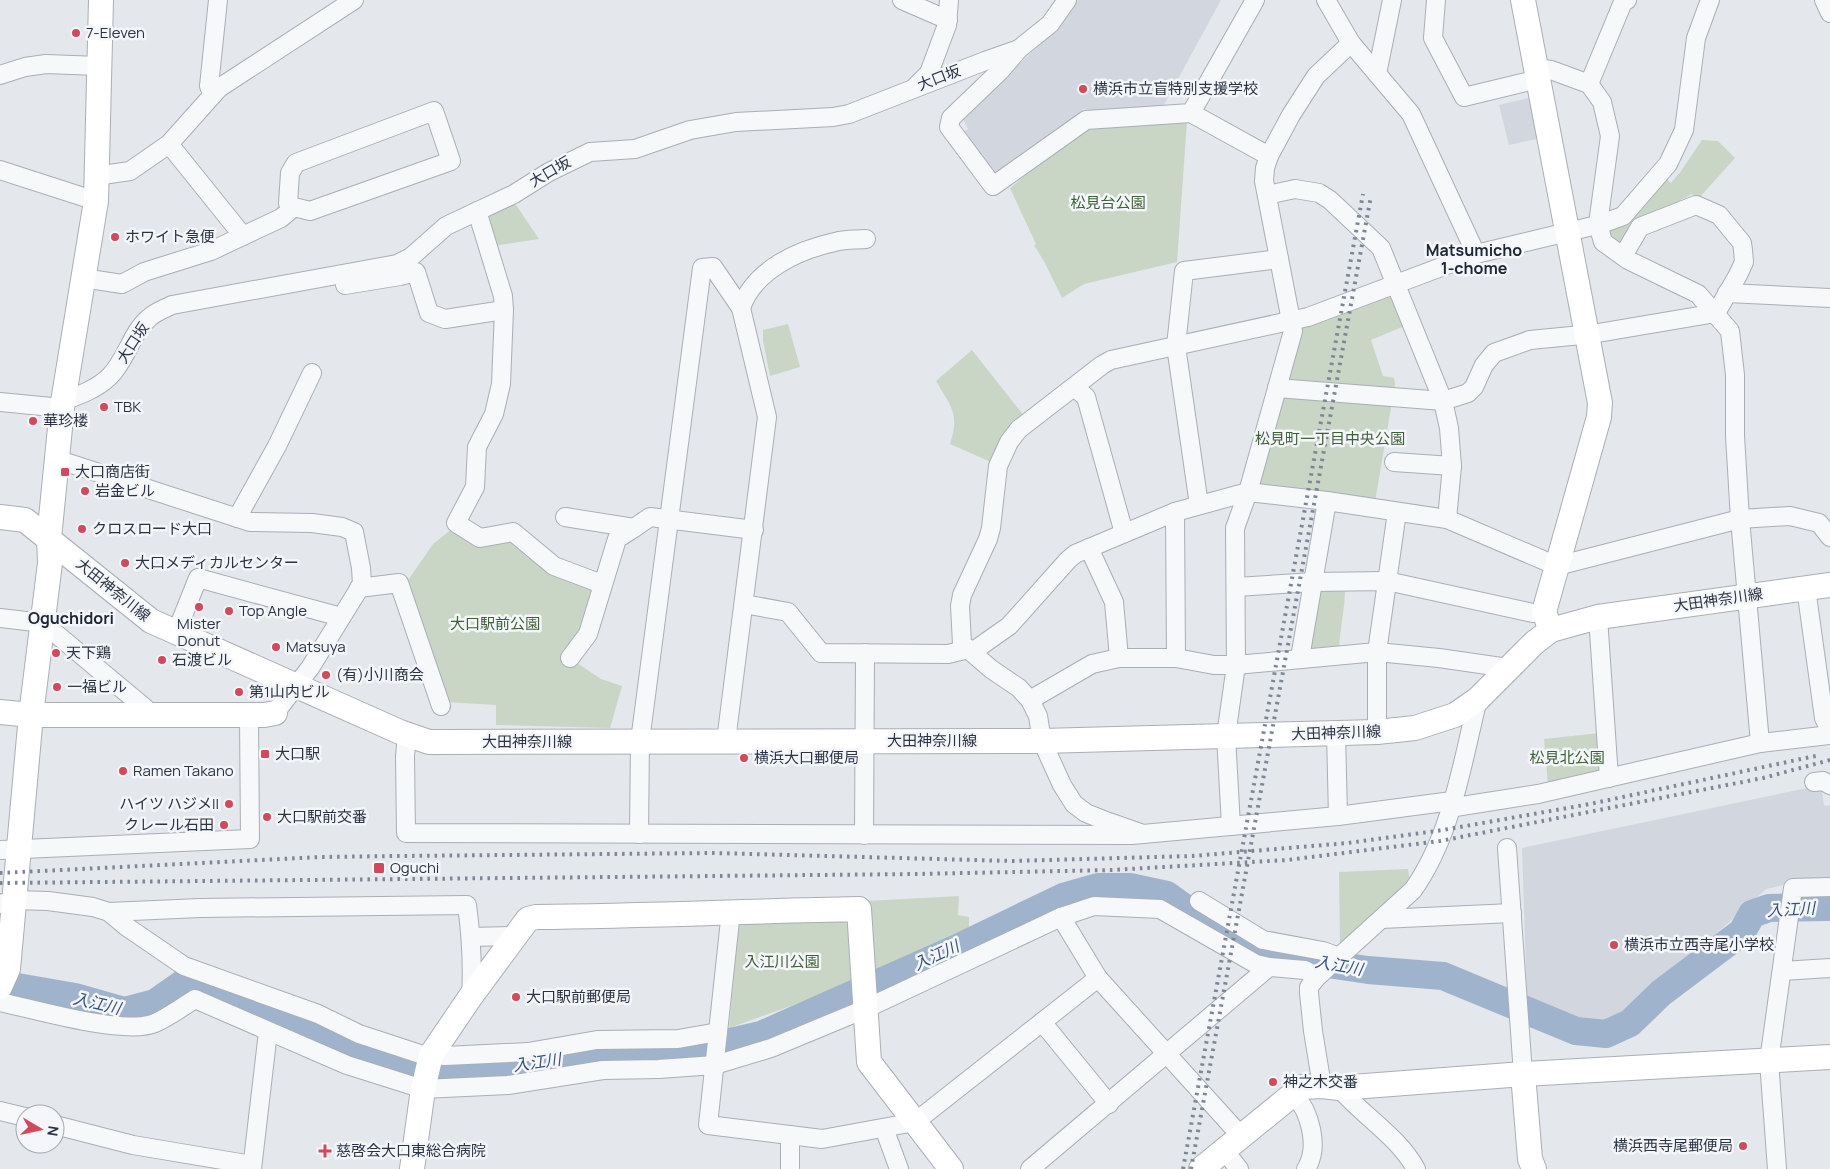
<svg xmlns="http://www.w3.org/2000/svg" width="1830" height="1169" viewBox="0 0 1830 1169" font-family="Manrope,'Noto Sans JP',sans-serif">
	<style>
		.built { fill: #d2d6de }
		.green { fill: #c9d6c5 }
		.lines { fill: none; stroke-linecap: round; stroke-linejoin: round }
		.river { stroke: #9fb4cc; stroke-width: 28 }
		.street-casing { stroke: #a9aeb7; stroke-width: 20 }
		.secondary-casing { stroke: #a9aeb7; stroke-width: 26 }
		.street { stroke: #f7f8fa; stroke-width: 18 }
		.secondary { stroke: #fff; stroke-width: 24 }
		.rail { stroke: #7d8696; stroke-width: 4; stroke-dasharray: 2.5 5; stroke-linecap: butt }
		.poi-dot { fill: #d1495b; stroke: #f4f6f9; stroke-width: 2 }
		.labels { text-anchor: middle; stroke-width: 5; stroke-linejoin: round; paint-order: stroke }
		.poi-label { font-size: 15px; fill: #2b3445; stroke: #f4f6f9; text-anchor: start }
		.street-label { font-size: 15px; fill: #2b3445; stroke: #f4f6f9 }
		.park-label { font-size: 15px; fill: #3f6138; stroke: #f4f6f9 }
		.neighbourhood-label { font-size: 16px; font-weight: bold; fill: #1d2536; stroke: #f4f6f9 }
		.water-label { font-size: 16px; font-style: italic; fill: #34527a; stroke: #f4f6f9 }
	</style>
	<rect width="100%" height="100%" fill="#e4e7ec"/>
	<g class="built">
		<polygon points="1076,0 1221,0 1161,110 1099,112 1084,109 993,177 962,134 968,129 962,117 1054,32"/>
		<polygon points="1532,97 1541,138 1509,145 1499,105"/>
		<polygon points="1821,785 1824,805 1830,806 1830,883 1793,883 1766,889 1620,1020 1603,1027 1585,1025 1561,1018 1527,1001 1522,848"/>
	</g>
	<g class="green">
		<polygon points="1187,121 1177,262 1084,284 1062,298 1045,263 1034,245 1036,244 1010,188 1037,166 1038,160 1089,124"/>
		<polygon points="1702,140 1718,141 1735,158 1699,198 1692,194 1641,221 1618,248 1606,233 1610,227 1666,179 1671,183 1681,171"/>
		<polygon points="514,202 539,239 493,246 487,215"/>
		<polygon points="1394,292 1407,325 1371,340 1383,376 1394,378 1395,384 1375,502 1259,487 1302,323"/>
		<polygon points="788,324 800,367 770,376 763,341 763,330"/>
		<path d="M972,350L1025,417L993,463L950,444C960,413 951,407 936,381Z"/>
		<polygon points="453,528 514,536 593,585 582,627 562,653 601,679 622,686 610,728 496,725 496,705 445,702 404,586 433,544"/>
		<path d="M1345,588C1345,609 1340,628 1339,649L1313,651L1308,645L1316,592Z"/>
		<polygon points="1600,733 1603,772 1548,785 1544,739"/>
		<polygon points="1408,869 1410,882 1340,945 1339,872"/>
		<polygon points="959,896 958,915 969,917 969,938 871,980 867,901"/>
		<polygon points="849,917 858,982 729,1028 739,920"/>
	</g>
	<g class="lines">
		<polyline class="river" points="0,984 75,997 124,1011 155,1003 185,982 356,1050 431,1071 527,1066 592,1053 687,1052 761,1035 955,949 1063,897 1098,887 1130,887 1167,895 1196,916 1255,949 1307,961 1368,970 1443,976 1576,1031 1606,1034 1630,1023 1661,993 1742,932 1752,914 1769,908 1830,907"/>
		<defs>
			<g id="street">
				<polyline points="902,0 948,20"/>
				<polyline points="1326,0 1351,43 1411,114 1476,254"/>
				<polyline points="1436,0 1433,38 1464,97 1538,79"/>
				<polyline points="1824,0 1830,13"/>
				<polyline points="1019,49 1000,71 951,118 949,127 993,186 1086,120 1191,113 1255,0"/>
				<polyline points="1536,68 1551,70 1589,84 1602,102 1610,136 1598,224 1603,242 1628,260 1698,294 1730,331 1735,375 1735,436 1740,519 1760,743"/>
				<polyline points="1377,74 1392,0"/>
				<polyline points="0,75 25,67 46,64 99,66"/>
				<polyline points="1589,84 1623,2 1627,0"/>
				<polyline points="916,86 929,73 947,25 949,0"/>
				<polyline points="213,95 209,86 218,0"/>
				<polyline points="1191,113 1269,156"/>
				<polyline points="169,144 243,236"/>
				<polyline points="0,170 96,201"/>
				<polyline points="96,176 130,171 169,144 219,88 354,0"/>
				<polyline points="1267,195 1295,189 1319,193 1330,200 1381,248 1443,401 1449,428 1452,466 1447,519"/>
				<polyline points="477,211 503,296 504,310 501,384 494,414 477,447 475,487 456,523 480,538 513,532 554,566 602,584"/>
				<polyline points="83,278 122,284 144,272 211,251 281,218 294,207 310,211 451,161 434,111 296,163 290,173 288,203 294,207"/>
				<polyline points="345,285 400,276 416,272 429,313 445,319 504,310"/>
				<polyline points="1727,293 1830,298"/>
				<path d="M741,308C754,270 798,250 835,242C845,239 856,240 866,239"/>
				<polyline points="1074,387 1086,397 1124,533"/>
				<polyline points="1277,388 1443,401 1468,393 1474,387 1484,365 1494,353 1530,340 1592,334 1716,313 1738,275 1744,262 1743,250 1742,243 1719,215 1696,205 1640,227 1623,256"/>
				<path d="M63,401C80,395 97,389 110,376C127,359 131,333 149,318C155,312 164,309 172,305L397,264L411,257L446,226L514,194L549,172L590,152L635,149L690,130L736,122L833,117L849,114L985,61L1019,49L1050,24L1067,0"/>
				<polyline points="0,402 62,408"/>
				<polyline points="56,459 250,522 312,523 342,527 354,532 361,568 362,584 310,668 275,713"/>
				<polyline points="1394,462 1452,466"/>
				<polyline points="1199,505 1176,346 1184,271 1279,259"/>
				<polyline points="1175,512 1176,658"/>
				<polyline points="565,517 634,528 650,517 754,530"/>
				<polyline points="237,518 277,446 312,373"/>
				<polyline points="1089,548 1114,602 1119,658"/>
				<polyline points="1236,587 1313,582 1387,581 1533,613 1544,612"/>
				<polyline points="359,588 399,583 441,706"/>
				<polyline points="1806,588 1824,718 1827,724"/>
				<polyline points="744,604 788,612 821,653 948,654 969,649"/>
				<polyline points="1598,617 1609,778"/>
				<polyline points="0,618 43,623 145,708 148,715"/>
				<polyline points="176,633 198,578 341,617"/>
				<polyline points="972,652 1009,626 1068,560 1075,554 1175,512 1248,492 1327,501 1447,519 1557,566 1740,519 1790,516 1819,523 1830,537"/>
				<polyline points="570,658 588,634 617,539 634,528"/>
				<polyline points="1300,658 1327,501"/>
				<polyline points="1030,700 1092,664 1119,658 1176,658 1214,665 1236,665 1377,652 1439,658 1508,668"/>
				<polyline points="1377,732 1377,652 1397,512"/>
				<polyline points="1336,733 1338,816"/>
				<polyline points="407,735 405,756 406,833 1132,835 1338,816 1452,801"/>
				<polyline points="1814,782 1823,781 1830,785"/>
				<polyline points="1449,808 1538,794 1760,743 1830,735"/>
				<polyline points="1231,826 1226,736 1236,665 1235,528 1248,492 1293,331 1264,181 1265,168 1269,156 1291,115 1316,76 1351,43"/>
				<polyline points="639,834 640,741 702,268 713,267 741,308 767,417 726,741"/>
				<polyline points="1143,834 1106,821 1086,813 1074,804 1062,785 1042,741 1038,716 1030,700 1019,688 991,669 962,644 960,606 962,595 988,539 991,528 998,466 1009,442 1019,429 1102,365 1111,360 1308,317 1476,254 1601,224 1623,216 1668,164 1684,130 1696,38 1710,0"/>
				<polyline points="864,835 865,653"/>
				<polyline points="1507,848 1523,1074"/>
				<polyline points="0,850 250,839 249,715"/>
				<polyline points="1199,901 1263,940 1323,951 1339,957"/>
				<polyline points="0,904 14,900 48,901 93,907 109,912 127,927 184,966 318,1014 359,1034 420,1054 445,1056 528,1052 597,1040 678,1039 718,1032"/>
				<polyline points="731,911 708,1125 822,1139 915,1122 1098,978"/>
				<path d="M109,912L200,908L467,905C471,935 473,965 471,996"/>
				<polyline points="1061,917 1098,978 1241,1136"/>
				<polyline points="1381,919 1512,913"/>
				<polyline points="471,937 515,936"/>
				<polyline points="1782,971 1830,968"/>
				<path d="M0,1002C34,1009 125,1036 155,1023C169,1017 182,1007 195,999L347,1065L423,1089L508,1085L603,1070L659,1069L715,1065L771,1048L865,1009L1061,917L1094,906L1160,909L1256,964L1269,967"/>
				<polyline points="1042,1022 1109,1104"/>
				<path d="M1322,1086L1313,1031L1309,993V987L1317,977L1413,890C1452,835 1462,763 1478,699"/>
				<path d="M1339,1088C1363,1116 1398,1136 1416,1169"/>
				<path d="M1293,1093C1310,1111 1320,1147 1306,1169"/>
				<polyline points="0,1111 25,1117"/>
				<polyline points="55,1125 133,1145 252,1165"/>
				<polyline points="884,1128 899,1169"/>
				<polyline points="790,1135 790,1169"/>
				<polyline points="1224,1150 1239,1169"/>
				<polyline points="252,1169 268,1032"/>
				<polyline points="1030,1169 1269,967 1305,970 1317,977"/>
				<polyline points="1777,1169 1769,1061 1793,888 1830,887"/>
			</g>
			<g id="secondary">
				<polyline points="1523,0 1600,403 1599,417 1544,612 1551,630"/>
				<polyline points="0,517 25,520 151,621 400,732 429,742 1042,741 1377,732 1415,728 1455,715 1478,699 1534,643 1551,630 1598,617 1830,585"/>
				<polyline points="0,712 31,715 264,715 275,713"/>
				<polyline points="0,987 8,969 31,715 50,563 49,538 62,408 96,201 101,0"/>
				<polyline points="1523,1074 1530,1159 1534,1169"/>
				<path d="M412,1169L423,1089L431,1055L471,996L528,919L536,917C644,916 751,911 859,909L869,1062L951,1169"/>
				<polyline points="1201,1169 1302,1087 1322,1086 1339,1088 1523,1074 1830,1057"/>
			</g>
		</defs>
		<use href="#street" class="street-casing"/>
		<use href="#secondary" class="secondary-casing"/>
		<use href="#street" class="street"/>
		<use href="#secondary" class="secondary"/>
		<g class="rail">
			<polyline points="0,873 320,857 399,856 714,853 1012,861 1192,856 1348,843 1443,830 1590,804 1820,755"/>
			<polyline points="0,883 917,874 1111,870 1287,860 1440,841 1763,778 1830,760"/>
			<polyline points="1183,1169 1363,194"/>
			<polyline points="1191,1169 1371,196"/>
		</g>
	</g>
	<g class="poi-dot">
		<circle cx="76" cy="33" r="5"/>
		<circle cx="1083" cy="89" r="5"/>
		<circle cx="115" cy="237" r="5"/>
		<circle cx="104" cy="407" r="5"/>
		<circle cx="33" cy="421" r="5"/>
		<rect x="60" y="467" width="10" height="10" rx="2.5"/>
		<circle cx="85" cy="491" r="5"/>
		<circle cx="82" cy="529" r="5"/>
		<circle cx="125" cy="563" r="5"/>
		<circle cx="199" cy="607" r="5"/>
		<circle cx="229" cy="611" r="5"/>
		<circle cx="276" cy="647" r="5"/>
		<circle cx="56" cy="653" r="5"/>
		<circle cx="162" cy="660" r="5"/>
		<circle cx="326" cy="675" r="5"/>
		<circle cx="57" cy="687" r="5"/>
		<circle cx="239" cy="692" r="5"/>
		<rect x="260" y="749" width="10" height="10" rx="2.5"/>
		<circle cx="744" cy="758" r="5"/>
		<circle cx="123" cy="771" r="5"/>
		<circle cx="229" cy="804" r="5"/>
		<circle cx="267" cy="817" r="5"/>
		<circle cx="224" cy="825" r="5"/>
		<rect x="373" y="862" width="12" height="12" rx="2.5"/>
		<circle cx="1614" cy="945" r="5"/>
		<circle cx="516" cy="997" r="5"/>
		<circle cx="1273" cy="1082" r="5"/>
		<circle cx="1743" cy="1146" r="5"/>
		<path d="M322.5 1143.5h5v5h5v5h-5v5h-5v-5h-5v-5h5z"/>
	</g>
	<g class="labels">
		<g class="poi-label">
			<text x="86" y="38">7-Eleven</text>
			<text x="1093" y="94">横浜市立盲特別支援学校</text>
			<text x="125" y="242">ホワイト急便</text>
			<text x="114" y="412">TBK</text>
			<text x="43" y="426">華珍楼</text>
			<text x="75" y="477">大口商店街</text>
			<text x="95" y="496">岩金ビル</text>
			<text x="92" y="534">クロスロード大口</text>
			<text x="135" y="568">大口メディカルセンター</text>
			<text x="239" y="616">Top Angle</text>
			<text x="199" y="629" text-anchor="middle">Mister<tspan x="199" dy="17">Donut</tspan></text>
			<text x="286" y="652">Matsuya</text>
			<text x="66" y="658">天下鶏</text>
			<text x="172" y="665">石渡ビル</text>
			<text x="336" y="680">(有)小川商会</text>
			<text x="67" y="692">一福ビル</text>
			<text x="249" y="697">第1山内ビル</text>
			<text x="275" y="759">大口駅</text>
			<text x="754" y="763">横浜大口郵便局</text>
			<text x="133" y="776">Ramen Takano</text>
			<text x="219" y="809" text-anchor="end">ハイツ ハジメII</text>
			<text x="277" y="822">大口駅前交番</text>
			<text x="214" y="830" text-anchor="end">クレール石田</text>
			<text x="390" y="873">Oguchi</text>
			<text x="1624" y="950">横浜市立西寺尾小学校</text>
			<text x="526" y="1002">大口駅前郵便局</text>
			<text x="1283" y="1087">神之木交番</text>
			<text x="1733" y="1151" text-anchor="end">横浜西寺尾郵便局</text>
			<text x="336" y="1156">慈啓会大口東総合病院</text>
		</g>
		<g class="street-label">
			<text transform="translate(939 78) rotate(-21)" y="5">大口坂</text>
			<text transform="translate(550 172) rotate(-30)" y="5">大口坂</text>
			<text transform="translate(133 343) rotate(-57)" y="5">大口坂</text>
			<text transform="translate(113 590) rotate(39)" y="5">大田神奈川線</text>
			<text transform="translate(1718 600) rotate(-8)" y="5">大田神奈川線</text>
			<text transform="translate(1336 733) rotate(-2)" y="5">大田神奈川線</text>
			<text x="932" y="746">大田神奈川線</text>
			<text x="527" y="747">大田神奈川線</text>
		</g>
		<g class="park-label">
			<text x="1108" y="208">松見台公園</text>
			<text x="1330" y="444">松見町一丁目中央公園</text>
			<text x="495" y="629">大口駅前公園</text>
			<text x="1567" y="763">松見北公園</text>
			<text x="782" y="967">入江川公園</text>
		</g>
		<g class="neighbourhood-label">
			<text x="1474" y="256">Matsumicho<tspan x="1474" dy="18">1-chome</tspan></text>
			<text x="71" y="624">Oguchidori</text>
		</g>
		<g class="water-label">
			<text transform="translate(1791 909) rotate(-3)" y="6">入江川</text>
			<text transform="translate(936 955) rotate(-25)" y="6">入江川</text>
			<text transform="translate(1339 965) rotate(10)" y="6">入江川</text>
			<text transform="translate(97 1003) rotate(13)" y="6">入江川</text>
			<text transform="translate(537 1062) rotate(-8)" y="6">入江川</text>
		</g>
	</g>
	<g transform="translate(40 1129) rotate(99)"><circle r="24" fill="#f4f6f9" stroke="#a4a8b1"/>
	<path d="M0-4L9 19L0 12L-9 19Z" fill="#d1495b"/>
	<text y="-8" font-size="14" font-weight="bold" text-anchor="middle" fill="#2b3445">N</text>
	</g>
</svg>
